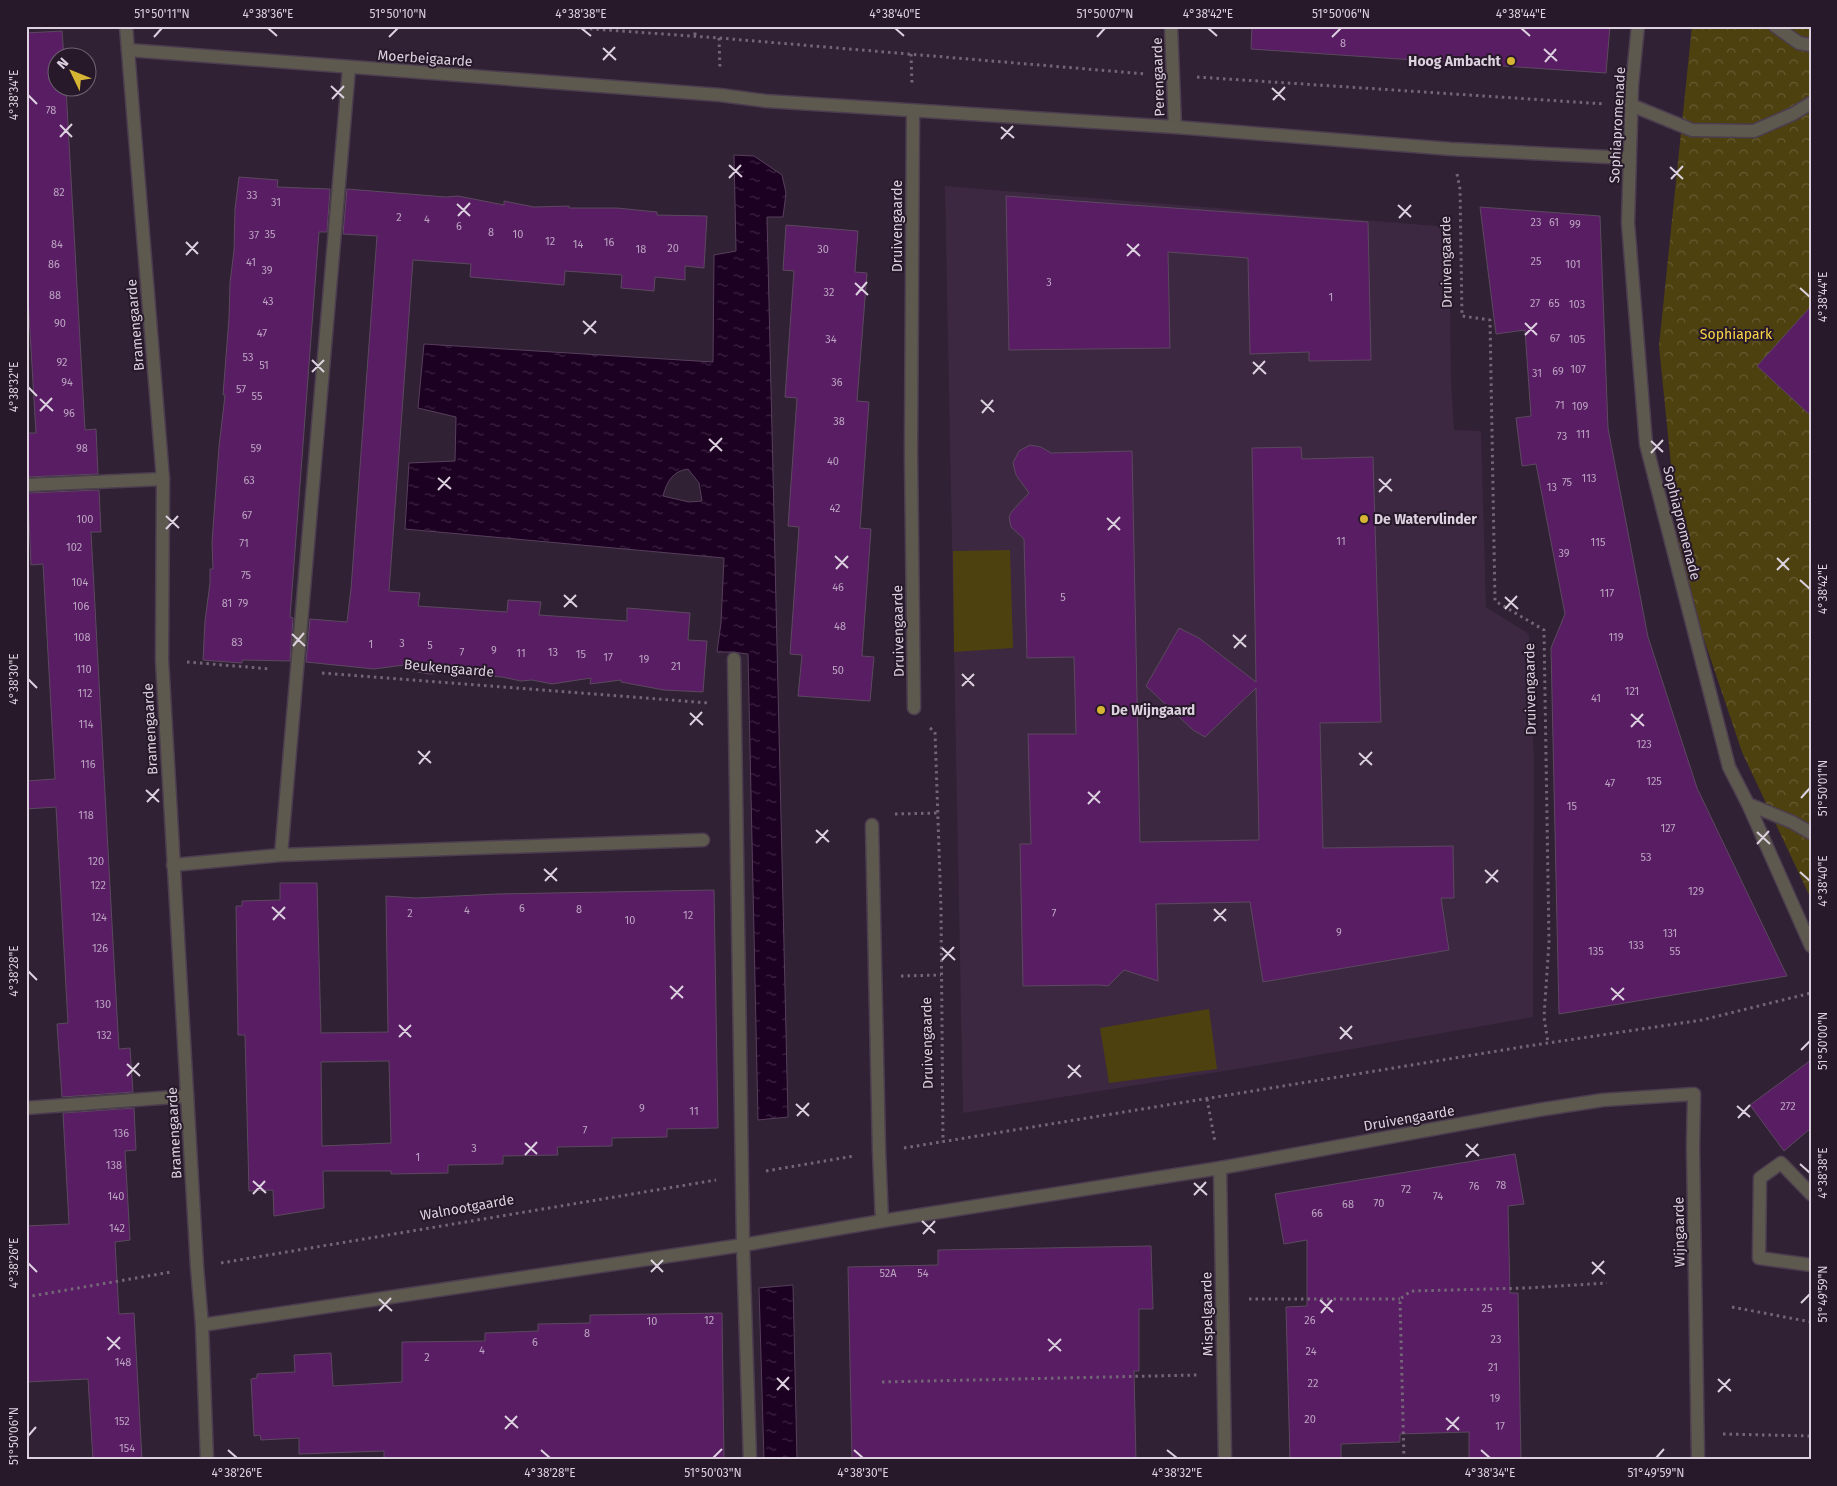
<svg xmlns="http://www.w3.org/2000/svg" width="1837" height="1486" viewBox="0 0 1837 1486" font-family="'Fira Sans',sans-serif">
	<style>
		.built { fill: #3c2840 }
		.park { fill: url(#park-crowns) }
		.pitch { fill: #4d4110 }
		.water { fill: url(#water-ripples); stroke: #563f5b; fill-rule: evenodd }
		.building { fill: #591d64; stroke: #5b495e; fill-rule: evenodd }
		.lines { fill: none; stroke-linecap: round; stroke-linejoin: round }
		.lane-casing { stroke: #4c3d4f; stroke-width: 15 }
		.street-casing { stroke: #4c3d4f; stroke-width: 15 }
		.path { stroke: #746677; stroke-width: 3; stroke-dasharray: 2.5 4; stroke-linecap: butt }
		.lane { stroke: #5d594e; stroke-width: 12 }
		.street { stroke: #5d594e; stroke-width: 12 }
		.ticks { fill: none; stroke: #dcd1de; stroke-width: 2 }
		.poi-dot { fill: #d6b534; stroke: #27182a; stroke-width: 2 }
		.labels { text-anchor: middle; stroke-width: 4; stroke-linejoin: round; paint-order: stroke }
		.number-label { font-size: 11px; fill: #bba4c0 }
		.street-label { font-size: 14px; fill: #dcd1de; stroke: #27182a }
		.poi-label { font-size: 14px; font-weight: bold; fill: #dcd1de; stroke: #27182a; text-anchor: start }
		.park-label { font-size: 14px; fill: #fcd646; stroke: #27182a }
		.neatline { fill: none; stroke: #dcd1de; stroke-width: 2 }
		.ticks-label { font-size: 12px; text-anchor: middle; fill: #dcd1de }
	</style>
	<defs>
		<pattern id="park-crowns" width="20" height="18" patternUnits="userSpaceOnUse" patternTransform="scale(1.25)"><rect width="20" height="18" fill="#4d4110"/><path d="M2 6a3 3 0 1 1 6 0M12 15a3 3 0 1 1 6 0" fill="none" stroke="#665b32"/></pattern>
		<pattern id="water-ripples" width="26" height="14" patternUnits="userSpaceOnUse" patternTransform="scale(1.25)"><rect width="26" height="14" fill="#1d0123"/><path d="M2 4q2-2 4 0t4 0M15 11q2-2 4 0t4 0" fill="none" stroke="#3d2542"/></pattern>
	</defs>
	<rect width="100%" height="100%" fill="#312134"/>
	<polygon class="built" points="945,186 1449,227 1451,381 1454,430 1481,431 1486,607 1529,634 1534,763 1533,1017 1261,1065 963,1113"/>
	<polygon class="park" points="1692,26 1811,26 1811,899 1742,752 1682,574 1659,346"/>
	<g class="pitch">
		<polygon points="1010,550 1013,648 954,652 953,551"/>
		<polygon points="1209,1009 1217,1069 1109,1083 1100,1028"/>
	</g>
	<g class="water">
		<path d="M734,155L754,156L782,175L786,193L783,217H767L788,1117L758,1120L748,654L732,652H717L721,623L724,558L405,529L409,463L455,461L456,417L418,408L424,344L713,362L714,255L736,251ZM688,469L699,483L702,501L689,502L663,496C667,481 673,471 688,469Z"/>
		<polygon points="793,1285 797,1460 764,1460 759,1288"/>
	</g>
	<g class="building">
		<polygon points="1252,26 1610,26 1606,73 1251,49"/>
		<polygon points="62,31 64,58 58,58 58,88 66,88 85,430 96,429 98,474 27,477 26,433 36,433 26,264 26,33"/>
		<polygon points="239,177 278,180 277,187 330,189 327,232 319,232 290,617 293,618 290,661 242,660 242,663 203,660 205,621 210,583 210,569 213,569 212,542 219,447 225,395 223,395 229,318 230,283 234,250 235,209"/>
		<polygon points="347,189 446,197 458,196 504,205 504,201 534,207 569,206 569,208 617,208 657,212 657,215 707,216 704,268 685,266 685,280 655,277 654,291 621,288 622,275 565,271 564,285 470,277 471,264 413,260 389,591 420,593 418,606 507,612 508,600 541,602 539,615 627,621 627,608 690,613 688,640 707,641 703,692 664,690 621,682 621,680 590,684 591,678 552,684 532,680 521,681 502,677 442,673 430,674 412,671 412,664 374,669 306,662 310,619 347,622 351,589 377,236 343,234"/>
		<polygon points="1006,196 1368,222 1371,360 1309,361 1309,352 1250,354 1248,258 1168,252 1170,348 1009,350"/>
		<polygon points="1480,207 1600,216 1608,428 1648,637 1697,788 1787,976 1559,1014 1551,648 1565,614 1536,464 1522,466 1516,418 1531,416 1525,330 1496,334"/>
		<polygon points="786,225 858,231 855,272 867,273 857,401 869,402 860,528 871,529 862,656 874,657 870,701 798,696 802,655 790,654 799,527 788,526 797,398 785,397 794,271 783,270"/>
		<polygon points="1811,306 1811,416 1757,366"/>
		<polygon points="1030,445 1041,447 1051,453 1132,451 1140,842 1259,840 1256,688 1205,737 1193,730 1146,686 1179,628 1199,638 1256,682 1252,448 1301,447 1302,459 1373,457 1381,722 1320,723 1323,848 1453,846 1454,898 1441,898 1449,950 1263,982 1250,902 1156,904 1158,981 1124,970 1108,986 1099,985 1023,986 1020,844 1031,844 1028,734 1076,734 1074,657 1027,658 1024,539 1011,527 1009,517 1012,511 1029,493 1016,475 1013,463 1019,451"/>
		<polygon points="99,490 101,532 91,532 114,961 119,1049 130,1048 133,1092 62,1097 57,1024 68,1023 56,807 26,809 26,781 55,779 43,564 31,565 28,493"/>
		<path d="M280,883H317L321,1033L388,1032L386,896L416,898L497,894L714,890L718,1128L667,1129V1137L612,1138V1146L557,1147L558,1155L503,1156V1164L448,1165V1173L391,1174V1171H323L324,1208L274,1216L273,1190L249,1191L245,1035H238L236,906H242V901L280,900ZM389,1061L391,1143L322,1146L321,1062Z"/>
		<polygon points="1811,1060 1811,1128 1784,1151 1750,1105"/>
		<polygon points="134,1108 136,1150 125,1151 130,1240 115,1242 119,1314 134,1313 142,1460 93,1460 88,1379 26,1382 26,1226 69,1224 63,1113"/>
		<polygon points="1515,1154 1524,1204 1508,1206 1510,1293 1518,1293 1521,1460 1469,1460 1469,1432 1400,1434 1400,1442 1341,1444 1341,1460 1290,1460 1286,1307 1307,1306 1307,1240 1284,1244 1275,1194"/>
		<polygon points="1151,1246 1153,1309 1139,1309 1139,1371 1134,1371 1136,1460 852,1460 848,1267 938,1265 938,1250"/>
		<polygon points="722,1313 724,1460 384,1460 384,1451 299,1454 299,1438 261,1440 260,1435 254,1436 251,1379 257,1378 257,1374 295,1372 294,1355 331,1353 333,1386 402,1382 402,1342 485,1341 485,1333 538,1331 538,1324 590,1323 590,1315"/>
	</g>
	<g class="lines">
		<defs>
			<g id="lane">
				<polyline points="26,485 163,479"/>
				<polyline points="872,825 879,1151 882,1221"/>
				<polyline points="281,855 349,68"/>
				<polyline points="26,1108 187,1096"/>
				<polyline points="1811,1194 1781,1163 1760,1178 1759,1258 1811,1265"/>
			</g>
			<g id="street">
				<polyline points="126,26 163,479 162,660 197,1267 202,1325 207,1460"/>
				<polyline points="1171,26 1175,127"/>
				<polyline points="1638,26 1632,85 1628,223 1646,444 1729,767 1748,804 1811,946"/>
				<polyline points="1775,26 1799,43 1811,45"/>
				<polyline points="128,50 720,95 766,101 1175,127 1451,149 1629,158"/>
				<polyline points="1631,105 1692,130 1754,131 1793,114 1811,103"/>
				<polyline points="913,111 911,453 914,708"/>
				<polyline points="734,659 743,1245 750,1460"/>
				<polyline points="1748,804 1792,822 1811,833"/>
				<polyline points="173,865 281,855 703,840"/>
				<polyline points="1220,1168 1225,1460"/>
				<polyline points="202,1325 743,1245 882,1221 1220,1168 1538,1110 1603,1100 1694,1094 1693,1147 1698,1460"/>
			</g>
		</defs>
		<use href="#lane" class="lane-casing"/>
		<use href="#street" class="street-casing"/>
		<g class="path">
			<polyline points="551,26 719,38 1146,74"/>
			<polyline points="695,26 695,37"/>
			<polyline points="719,38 720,70"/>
			<polyline points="911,54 912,84"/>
			<polyline points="1197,77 1605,104"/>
			<polyline points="1457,174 1460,189 1462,316 1490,320 1495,601 1544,630 1549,942 1544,1017 1548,1043"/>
			<polyline points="187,662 271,669"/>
			<polyline points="322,673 709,703"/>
			<polyline points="930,728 935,732 941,908 943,1142"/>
			<polyline points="895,814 938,813"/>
			<polyline points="901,976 941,975"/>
			<polyline points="1207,1099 1215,1142"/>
			<polyline points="904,1148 1528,1046 1702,1020 1811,993"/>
			<polyline points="766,1171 854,1156"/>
			<polyline points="221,1263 716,1180"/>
			<polyline points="26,1297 171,1272"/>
			<polyline points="1249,1299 1400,1299"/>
			<polyline points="1732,1307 1811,1322"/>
			<polyline points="882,1382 1197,1375"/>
			<polyline points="1723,1434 1811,1436"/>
			<polyline points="1404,1460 1400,1299 1411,1291 1527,1288 1607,1283"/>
		</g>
		<use href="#lane" class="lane"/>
		<use href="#street" class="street"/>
	</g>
	<path class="ticks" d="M268,28L277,36M581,28L591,36M895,28L904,36M1208,28L1217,36M1521,28L1530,36M154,37L162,28M389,37L398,28M1097,37L1105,28M1332,37L1341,28M603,48L616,60M1544,49L1557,61M603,60L615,47M1545,62L1556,49M331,86L344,98M1272,88L1285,100M28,95L37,104M332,99L344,86M1273,100L1285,87M60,125L72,137M1001,127L1014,138M60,137L72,124M1001,139L1013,126M729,165L742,177M1670,167L1683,179M729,178L741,165M1671,179L1683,166M457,204L470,216M1398,205L1411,217M458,216L470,203M1399,218L1411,205M186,242L198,254M1127,244L1140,256M186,255L198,242M1127,256L1139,244M855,283L868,295M1800,288L1810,297M856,295L867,282M583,321L596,333M1525,323L1537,335M584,334L596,321M1525,335L1537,323M312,360L324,372M1253,362L1266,374M312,372L324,360M1253,374L1265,361M28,387L37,396M40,399L53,411M981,400L994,412M40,411L52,398M982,413L993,400M709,439L722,451M1651,441L1663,452M710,451L722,438M1651,453L1663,440M438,478L451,489M1379,479L1392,491M438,490L450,477M1379,492L1391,479M166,516L179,528M1107,518L1120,530M166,529L178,516M1108,530L1120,517M835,556L848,568M1777,558L1789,570M836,569L848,556M1777,570L1789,558M1800,580L1810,589M564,595L577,607M1505,597L1518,609M564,607L576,595M1505,609L1517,596M292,634L305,646M1233,635L1246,647M293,646L304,633M1234,648L1246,635M962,674L974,686M28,679L37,688M962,686L974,674M690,713L703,725M1631,714L1644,726M690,725L702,712M1631,727L1643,714M418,751L431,763M1359,753L1372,765M419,764L430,751M1360,765L1372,752M146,790L159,802M1088,792L1100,803M1801,798L1810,788M147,802L159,789M1088,804L1100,791M816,830L829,842M1757,832L1770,844M816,843L828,830M1757,844L1769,831M544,869L557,881M1485,870L1498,882M1800,872L1810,881M545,881L557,868M1486,883L1498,870M272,907L285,919M1214,909L1226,921M273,920L285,907M1214,921L1226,909M942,948L955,960M942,960L954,947M28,971L37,980M670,986L683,998M1611,988L1624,1000M671,999L683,986M1612,1000L1624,988M399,1025L411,1037M1340,1027L1352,1039M399,1037L411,1025M1340,1039L1352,1026M1801,1050L1810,1041M127,1064L140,1076M1068,1065L1081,1077M127,1076L139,1063M1068,1078L1080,1065M796,1104L809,1116M1737,1106L1750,1117M797,1116L809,1103M1738,1118L1750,1105M525,1143L537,1154M1466,1144L1479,1156M525,1155L537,1142M1466,1157L1478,1144M1800,1164L1810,1173M253,1181L266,1193M1194,1183L1207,1195M253,1194L265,1181M1194,1195L1206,1182M922,1221L935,1233M923,1234L935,1221M651,1260L663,1272M1592,1262L1605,1274M28,1263L37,1272M651,1272L663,1260M1592,1274L1604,1261M379,1299L392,1311M1320,1300L1333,1312M1801,1303L1810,1294M379,1311L391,1298M1321,1313L1332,1300M107,1337L120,1349M1048,1339L1061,1351M108,1350L120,1337M1049,1351L1061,1339M777,1378L789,1390M1718,1379L1731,1391M777,1390L789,1377M1718,1392L1730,1379M505,1416L518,1428M1446,1418L1459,1430M505,1429L517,1416M1447,1430L1459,1417M28,1436L36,1427M228,1450L237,1458M541,1450L550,1458M854,1450L863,1458M1167,1450L1177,1458M1481,1450L1490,1458M713,1458L722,1449M1656,1458L1664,1449"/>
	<g class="poi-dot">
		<circle cx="1511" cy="61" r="5"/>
		<circle cx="1364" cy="519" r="5"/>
		<circle cx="1101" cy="710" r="5"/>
	</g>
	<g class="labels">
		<g class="number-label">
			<text x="1343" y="47">8</text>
			<text x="51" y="114">78</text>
			<text x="59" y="196">82</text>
			<text x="252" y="199">33</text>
			<text x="276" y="206">31</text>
			<text x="399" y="221">2</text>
			<text x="427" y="223">4</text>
			<text x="1536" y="226">23</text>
			<text x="1554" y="226">61</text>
			<text x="1575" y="228">99</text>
			<text x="459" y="230">6</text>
			<text x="491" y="236">8</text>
			<text x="270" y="238">35</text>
			<text x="518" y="238">10</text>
			<text x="254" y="239">37</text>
			<text x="550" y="245">12</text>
			<text x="609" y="246">16</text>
			<text x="57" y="248">84</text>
			<text x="578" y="248">14</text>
			<text x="673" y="252">20</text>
			<text x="641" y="253">18</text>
			<text x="823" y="253">30</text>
			<text x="1536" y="265">25</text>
			<text x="251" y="266">41</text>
			<text x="54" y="268">86</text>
			<text x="1573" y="268">101</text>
			<text x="267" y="274">39</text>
			<text x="1049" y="286">3</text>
			<text x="829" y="296">32</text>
			<text x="55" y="299">88</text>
			<text x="1331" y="301">1</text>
			<text x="268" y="305">43</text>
			<text x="1535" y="307">27</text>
			<text x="1554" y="307">65</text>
			<text x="1577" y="308">103</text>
			<text x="60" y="327">90</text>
			<text x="262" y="337">47</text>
			<text x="1555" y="342">67</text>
			<text x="831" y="343">34</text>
			<text x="1577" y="343">105</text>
			<text x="248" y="361">53</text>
			<text x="62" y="366">92</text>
			<text x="264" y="369">51</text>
			<text x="1578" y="373">107</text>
			<text x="1558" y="375">69</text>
			<text x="1537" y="377">31</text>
			<text x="67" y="386">94</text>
			<text x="837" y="386">36</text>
			<text x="241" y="393">57</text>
			<text x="257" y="400">55</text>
			<text x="1560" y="409">71</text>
			<text x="1580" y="410">109</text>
			<text x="69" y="417">96</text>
			<text x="839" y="425">38</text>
			<text x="1583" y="438">111</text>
			<text x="1562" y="440">73</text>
			<text x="82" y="452">98</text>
			<text x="256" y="452">59</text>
			<text x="833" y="465">40</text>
			<text x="1589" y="482">113</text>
			<text x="249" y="484">63</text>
			<text x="1567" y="486">75</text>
			<text x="1552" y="491">13</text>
			<text x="835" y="512">42</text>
			<text x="247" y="519">67</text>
			<text x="85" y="523">100</text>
			<text x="1341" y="545">11</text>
			<text x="1598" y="546">115</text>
			<text x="244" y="547">71</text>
			<text x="74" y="551">102</text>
			<text x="1564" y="557">39</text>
			<text x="246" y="579">75</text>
			<text x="80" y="586">104</text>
			<text x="838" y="591">46</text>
			<text x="1607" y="597">117</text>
			<text x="1063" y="601">5</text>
			<text x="227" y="607">81</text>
			<text x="243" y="607">79</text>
			<text x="81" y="610">106</text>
			<text x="840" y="630">48</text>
			<text x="82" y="641">108</text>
			<text x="1616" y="641">119</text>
			<text x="237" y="646">83</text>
			<text x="402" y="647">3</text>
			<text x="371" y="648">1</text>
			<text x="430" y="649">5</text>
			<text x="494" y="654">9</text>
			<text x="462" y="656">7</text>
			<text x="553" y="656">13</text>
			<text x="521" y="657">11</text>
			<text x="581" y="658">15</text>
			<text x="608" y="661">17</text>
			<text x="644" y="663">19</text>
			<text x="676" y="670">21</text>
			<text x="84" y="673">110</text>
			<text x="838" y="674">50</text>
			<text x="1632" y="695">121</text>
			<text x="85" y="697">112</text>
			<text x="1596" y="702">41</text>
			<text x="86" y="728">114</text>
			<text x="1644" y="748">123</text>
			<text x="88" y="768">116</text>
			<text x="1654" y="785">125</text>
			<text x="1610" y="787">47</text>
			<text x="1572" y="810">15</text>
			<text x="86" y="819">118</text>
			<text x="1668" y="832">127</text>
			<text x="1646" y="861">53</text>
			<text x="96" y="865">120</text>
			<text x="98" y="889">122</text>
			<text x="1696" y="895">129</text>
			<text x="522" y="912">6</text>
			<text x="579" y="913">8</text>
			<text x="467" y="914">4</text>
			<text x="410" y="917">2</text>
			<text x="1054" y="917">7</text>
			<text x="688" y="919">12</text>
			<text x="99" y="921">124</text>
			<text x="630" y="924">10</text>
			<text x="1339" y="936">9</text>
			<text x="1670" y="937">131</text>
			<text x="1636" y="949">133</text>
			<text x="100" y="952">126</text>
			<text x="1596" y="955">135</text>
			<text x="1675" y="955">55</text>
			<text x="103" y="1008">130</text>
			<text x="104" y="1039">132</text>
			<text x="1788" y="1110">272</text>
			<text x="642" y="1112">9</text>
			<text x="694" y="1115">11</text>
			<text x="585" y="1134">7</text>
			<text x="121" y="1137">136</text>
			<text x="474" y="1152">3</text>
			<text x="418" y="1161">1</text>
			<text x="114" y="1169">138</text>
			<text x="1501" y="1189">78</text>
			<text x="1474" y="1190">76</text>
			<text x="1406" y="1193">72</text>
			<text x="116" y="1200">140</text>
			<text x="1438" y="1200">74</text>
			<text x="1379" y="1207">70</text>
			<text x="1348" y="1208">68</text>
			<text x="1317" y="1217">66</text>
			<text x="117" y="1232">142</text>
			<text x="888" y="1277">52A</text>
			<text x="923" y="1277">54</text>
			<text x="1487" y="1312">25</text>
			<text x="709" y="1324">12</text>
			<text x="1310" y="1324">26</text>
			<text x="652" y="1325">10</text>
			<text x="587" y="1337">8</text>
			<text x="1496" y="1343">23</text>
			<text x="535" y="1346">6</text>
			<text x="482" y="1354">4</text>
			<text x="1311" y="1355">24</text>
			<text x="427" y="1361">2</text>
			<text x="123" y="1366">148</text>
			<text x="1493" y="1371">21</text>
			<text x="1313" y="1387">22</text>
			<text x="1495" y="1402">19</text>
			<text x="1310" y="1423">20</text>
			<text x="122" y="1425">152</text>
			<text x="1500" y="1430">17</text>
			<text x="127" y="1452">154</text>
		</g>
		<g class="street-label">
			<text transform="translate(425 58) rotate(4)" y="5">Moerbeigaarde</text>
			<text transform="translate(1158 77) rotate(-92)" y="5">Perengaarde</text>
			<text transform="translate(1617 125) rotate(-87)" y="5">Sophiapromenade</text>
			<text transform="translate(897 226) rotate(-90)" y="5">Druivengaarde</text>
			<text transform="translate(1446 262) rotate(-91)" y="5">Druivengaarde</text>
			<text transform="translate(135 325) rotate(-95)" y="5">Bramengaarde</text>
			<text transform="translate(1682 523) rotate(76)" y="5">Sophiapromenade</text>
			<text transform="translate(898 631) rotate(-91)" y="5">Druivengaarde</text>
			<text transform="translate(449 668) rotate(5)" y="5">Beukengaarde</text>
			<text transform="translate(1530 689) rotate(-91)" y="5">Druivengaarde</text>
			<text transform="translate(150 729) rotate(-93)" y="5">Bramengaarde</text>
			<text transform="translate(927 1043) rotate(-91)" y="5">Druivengaarde</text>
			<text transform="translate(1409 1118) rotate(-10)" y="5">Druivengaarde</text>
			<text transform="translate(174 1133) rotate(-93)" y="5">Bramengaarde</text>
			<text transform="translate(467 1207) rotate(-10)" y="5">Walnootgaarde</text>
			<text transform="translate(1679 1232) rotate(-91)" y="5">Wijngaarde</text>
			<text transform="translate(1207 1314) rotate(-91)" y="5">Mispelgaarde</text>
		</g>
		<g class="poi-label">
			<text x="1501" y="66" text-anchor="end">Hoog Ambacht</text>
			<text x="1374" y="524">De Watervlinder</text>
			<text x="1111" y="715">De Wijngaard</text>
		</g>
		<g class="park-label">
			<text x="1736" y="339">Sophiapark</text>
		</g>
	</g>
	<rect width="1837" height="1486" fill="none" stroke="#27182a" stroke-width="55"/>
	<g transform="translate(72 72) rotate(313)"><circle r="24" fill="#27182a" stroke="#6f6272"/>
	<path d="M0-4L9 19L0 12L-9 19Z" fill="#d6b534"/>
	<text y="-8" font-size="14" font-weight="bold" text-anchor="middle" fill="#dcd1de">N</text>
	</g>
	<rect x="28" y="28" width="1782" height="1430" class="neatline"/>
	<g class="ticks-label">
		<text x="162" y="18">51°50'11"N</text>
		<text x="268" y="18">4°38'36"E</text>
		<text x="398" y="18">51°50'10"N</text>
		<text x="581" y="18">4°38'38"E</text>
		<text x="895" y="18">4°38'40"E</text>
		<text x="1105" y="18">51°50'07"N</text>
		<text x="1208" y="18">4°38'42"E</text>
		<text x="1341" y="18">51°50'06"N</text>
		<text x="1521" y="18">4°38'44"E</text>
		<text transform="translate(14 95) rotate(-90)" y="4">4°38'34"E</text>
		<text transform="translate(1823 297) rotate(-90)" y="4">4°38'44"E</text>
		<text transform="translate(14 387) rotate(-90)" y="4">4°38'32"E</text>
		<text transform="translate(1823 589) rotate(-90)" y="4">4°38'42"E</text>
		<text transform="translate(14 679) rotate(-90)" y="4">4°38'30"E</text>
		<text transform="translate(1823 788) rotate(-90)" y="4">51°50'01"N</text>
		<text transform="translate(1823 881) rotate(-90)" y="4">4°38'40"E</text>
		<text transform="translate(14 971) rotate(-90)" y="4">4°38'28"E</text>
		<text transform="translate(1823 1041) rotate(-90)" y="4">51°50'00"N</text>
		<text transform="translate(1823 1173) rotate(-90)" y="4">4°38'38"E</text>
		<text transform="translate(14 1263) rotate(-90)" y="4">4°38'26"E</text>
		<text transform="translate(1823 1294) rotate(-90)" y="4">51°49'59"N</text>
		<text transform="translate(14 1436) rotate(-90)" y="4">51°50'06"N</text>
		<text x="237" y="1477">4°38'26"E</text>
		<text x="550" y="1477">4°38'28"E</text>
		<text x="713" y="1477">51°50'03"N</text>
		<text x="863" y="1477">4°38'30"E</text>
		<text x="1177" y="1477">4°38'32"E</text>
		<text x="1490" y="1477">4°38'34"E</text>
		<text x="1656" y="1477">51°49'59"N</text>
	</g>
</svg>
